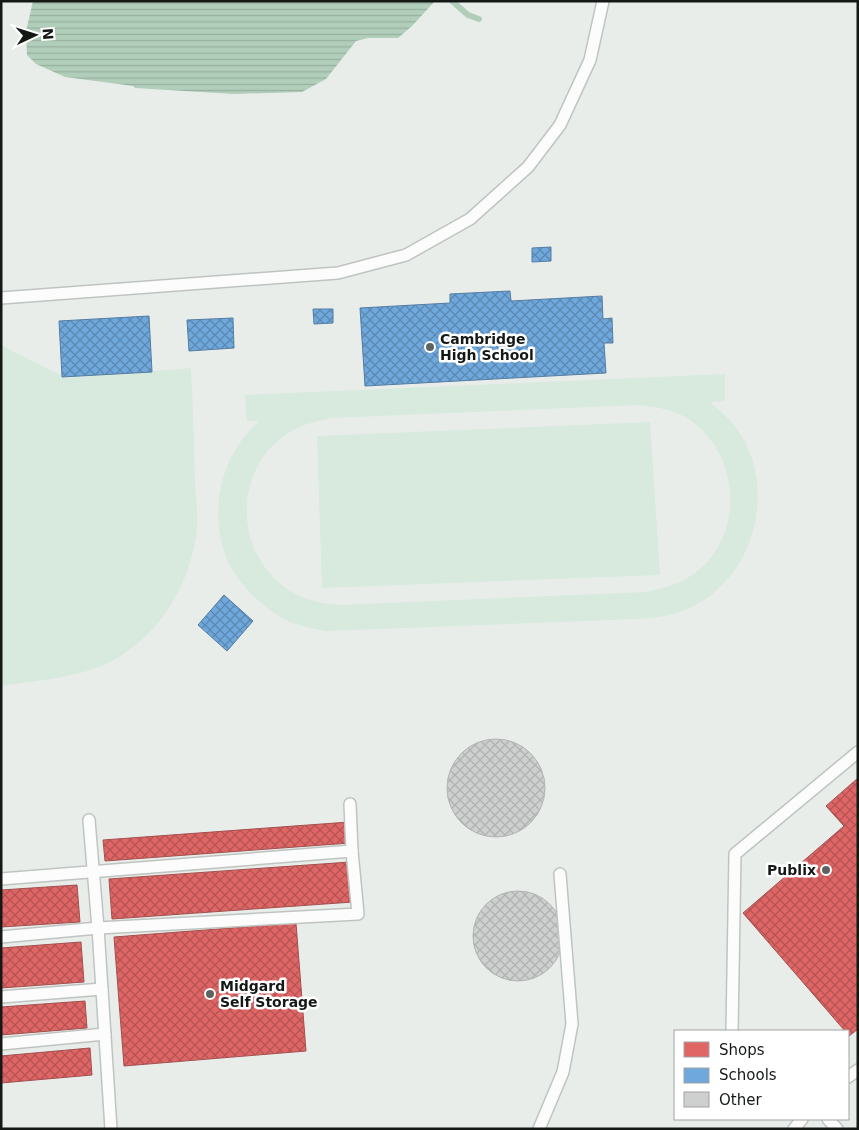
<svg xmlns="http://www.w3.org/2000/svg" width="859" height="1130" viewBox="0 0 859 1130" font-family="'DejaVu Sans',sans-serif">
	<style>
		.green { fill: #d7eadd; fill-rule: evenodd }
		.water { fill: url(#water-rules) }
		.shops { fill: url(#shops-cross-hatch); stroke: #a34f4e }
		.schools { fill: url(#schools-cross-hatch); stroke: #547da1 }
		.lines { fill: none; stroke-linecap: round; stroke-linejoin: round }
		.stream { stroke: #b1cebb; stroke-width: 6 }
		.building { fill: url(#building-cross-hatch); stroke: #b2b3b2 }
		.service-casing { stroke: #bfc4c1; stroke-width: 14 }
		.service { stroke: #fcfcfc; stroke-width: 11 }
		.poi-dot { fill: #5f6360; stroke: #fff; stroke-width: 2 }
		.labels { text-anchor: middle; stroke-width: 5; stroke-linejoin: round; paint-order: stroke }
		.poi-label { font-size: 14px; font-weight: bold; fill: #151916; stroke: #fff; text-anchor: start }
	</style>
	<defs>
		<pattern id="water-rules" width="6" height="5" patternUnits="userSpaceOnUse" patternTransform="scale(1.25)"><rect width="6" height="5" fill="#b1cebb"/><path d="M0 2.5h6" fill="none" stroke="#97b0a0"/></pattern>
		<pattern id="shops-cross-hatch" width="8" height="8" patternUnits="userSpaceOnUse" patternTransform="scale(1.25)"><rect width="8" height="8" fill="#e06666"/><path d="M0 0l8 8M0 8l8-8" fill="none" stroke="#b45353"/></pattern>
		<pattern id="schools-cross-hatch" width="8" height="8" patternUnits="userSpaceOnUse" patternTransform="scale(1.25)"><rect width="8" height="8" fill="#6fa8dc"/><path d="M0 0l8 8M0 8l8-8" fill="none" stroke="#5a88b1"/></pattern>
		<pattern id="building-cross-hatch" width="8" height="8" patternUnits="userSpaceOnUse" patternTransform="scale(1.25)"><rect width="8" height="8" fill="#cecfcf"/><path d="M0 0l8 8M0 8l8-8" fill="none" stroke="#b0b1b1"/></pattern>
	</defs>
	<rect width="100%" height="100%" fill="#e8edea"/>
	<g class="green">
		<path d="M1,345L66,378L191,368C193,406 194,444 195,483C196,499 199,519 196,536C188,588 159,635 112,661C83,677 34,681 1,686Z"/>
		<path d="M725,374V401L710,402C719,410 728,417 735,426C782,488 753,588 679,612C665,617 651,618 637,619L326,631C311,628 296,626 282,618C261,606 235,581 226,557C212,521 217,476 239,444C244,436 252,428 259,421H247L245,395ZM640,405C653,407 665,408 677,413C739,440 749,533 695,573C680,584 663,588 646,592L340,605C323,604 305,600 289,590C233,554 232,467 290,432C302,424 316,422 330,418Z"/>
		<polygon points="650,422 660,575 322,588 317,436"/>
	</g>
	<polygon class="water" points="33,1 435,1 412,26 398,38 368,38 356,41 326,79 302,92 234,94 135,88 133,86 65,77 36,64 27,55 26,31"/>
	<g class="shops">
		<polygon points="858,778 858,1029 849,1036 848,1031 845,1031 743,913 844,826 826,806"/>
		<polygon points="349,822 350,843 105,861 103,840"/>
		<polygon points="350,862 353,902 112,919 109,879"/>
		<polygon points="77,885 80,922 1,927 1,890"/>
		<polygon points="296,923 306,1051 124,1066 114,937"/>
		<polygon points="81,942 84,982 1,988 1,948"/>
		<polygon points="85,1001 87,1028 1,1035 1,1007"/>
		<polygon points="90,1048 92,1075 1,1083 1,1056"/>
	</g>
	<g class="schools">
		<polygon points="551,247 551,261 532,262 532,248"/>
		<polygon points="510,291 511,301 602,296 603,319 612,318 613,343 604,343 606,373 365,386 360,308 450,303 450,294"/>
		<polygon points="313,309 333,309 333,323 314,324"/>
		<polygon points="149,316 152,372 62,377 59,321"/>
		<polygon points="233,318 234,348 189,351 187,320"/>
		<polygon points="224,595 253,621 227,651 198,625"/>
	</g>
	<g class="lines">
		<polyline class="stream" points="452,1 468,15 479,19"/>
	</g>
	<g class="building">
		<circle cx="496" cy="788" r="49"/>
		<circle cx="518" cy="936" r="45"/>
	</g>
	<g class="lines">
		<defs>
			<g id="service">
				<polyline points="1,298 338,273 406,255 470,219 528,167 560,125 590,60 603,1"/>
				<polyline points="89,820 98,928 111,1129"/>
				<polyline points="1,879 352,851 350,804"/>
				<polyline points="1,937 98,928 358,914 352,851"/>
				<polyline points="1,997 102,989"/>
				<polyline points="732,1031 735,854 858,752"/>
				<polyline points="1,1044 105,1034"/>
				<polyline points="848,1077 858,1070"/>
				<polyline points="828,1119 837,1129"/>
				<polyline points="539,1129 563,1072 572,1024 560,874"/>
				<polyline points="794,1129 802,1119"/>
			</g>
		</defs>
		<use href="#service" class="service-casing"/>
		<use href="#service" class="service"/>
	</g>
	<g class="poi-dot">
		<circle cx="430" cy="347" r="5"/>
		<circle cx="826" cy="870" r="5"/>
		<circle cx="210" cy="994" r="5"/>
	</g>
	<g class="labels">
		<g class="poi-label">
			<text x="440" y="344">Cambridge<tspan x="440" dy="16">High School</tspan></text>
			<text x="816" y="875" text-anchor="end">Publix</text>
			<text x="220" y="991">Midgard<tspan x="220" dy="16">Self Storage</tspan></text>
		</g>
	</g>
	<rect width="859" height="1130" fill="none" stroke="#151916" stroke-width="5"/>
	<rect x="674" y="1030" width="175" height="90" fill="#ffffff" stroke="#a1a3a2"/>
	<rect x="684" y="1042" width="25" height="15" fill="#e06666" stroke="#a1a3a2"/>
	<text x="719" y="1055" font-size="15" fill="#151916">Shops</text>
	<rect x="684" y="1068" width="25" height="15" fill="#6fa8dc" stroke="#a1a3a2"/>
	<text x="719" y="1080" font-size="15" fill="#151916">Schools</text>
	<rect x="684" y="1092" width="25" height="15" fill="#cecfcf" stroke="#a1a3a2"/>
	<text x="719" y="1105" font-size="15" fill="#151916">Other</text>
	<g transform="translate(35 35) rotate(86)" stroke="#ffffff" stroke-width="4" paint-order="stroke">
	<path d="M0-4L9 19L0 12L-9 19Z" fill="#151916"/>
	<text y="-8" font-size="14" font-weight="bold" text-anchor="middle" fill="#151916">N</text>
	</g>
</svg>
